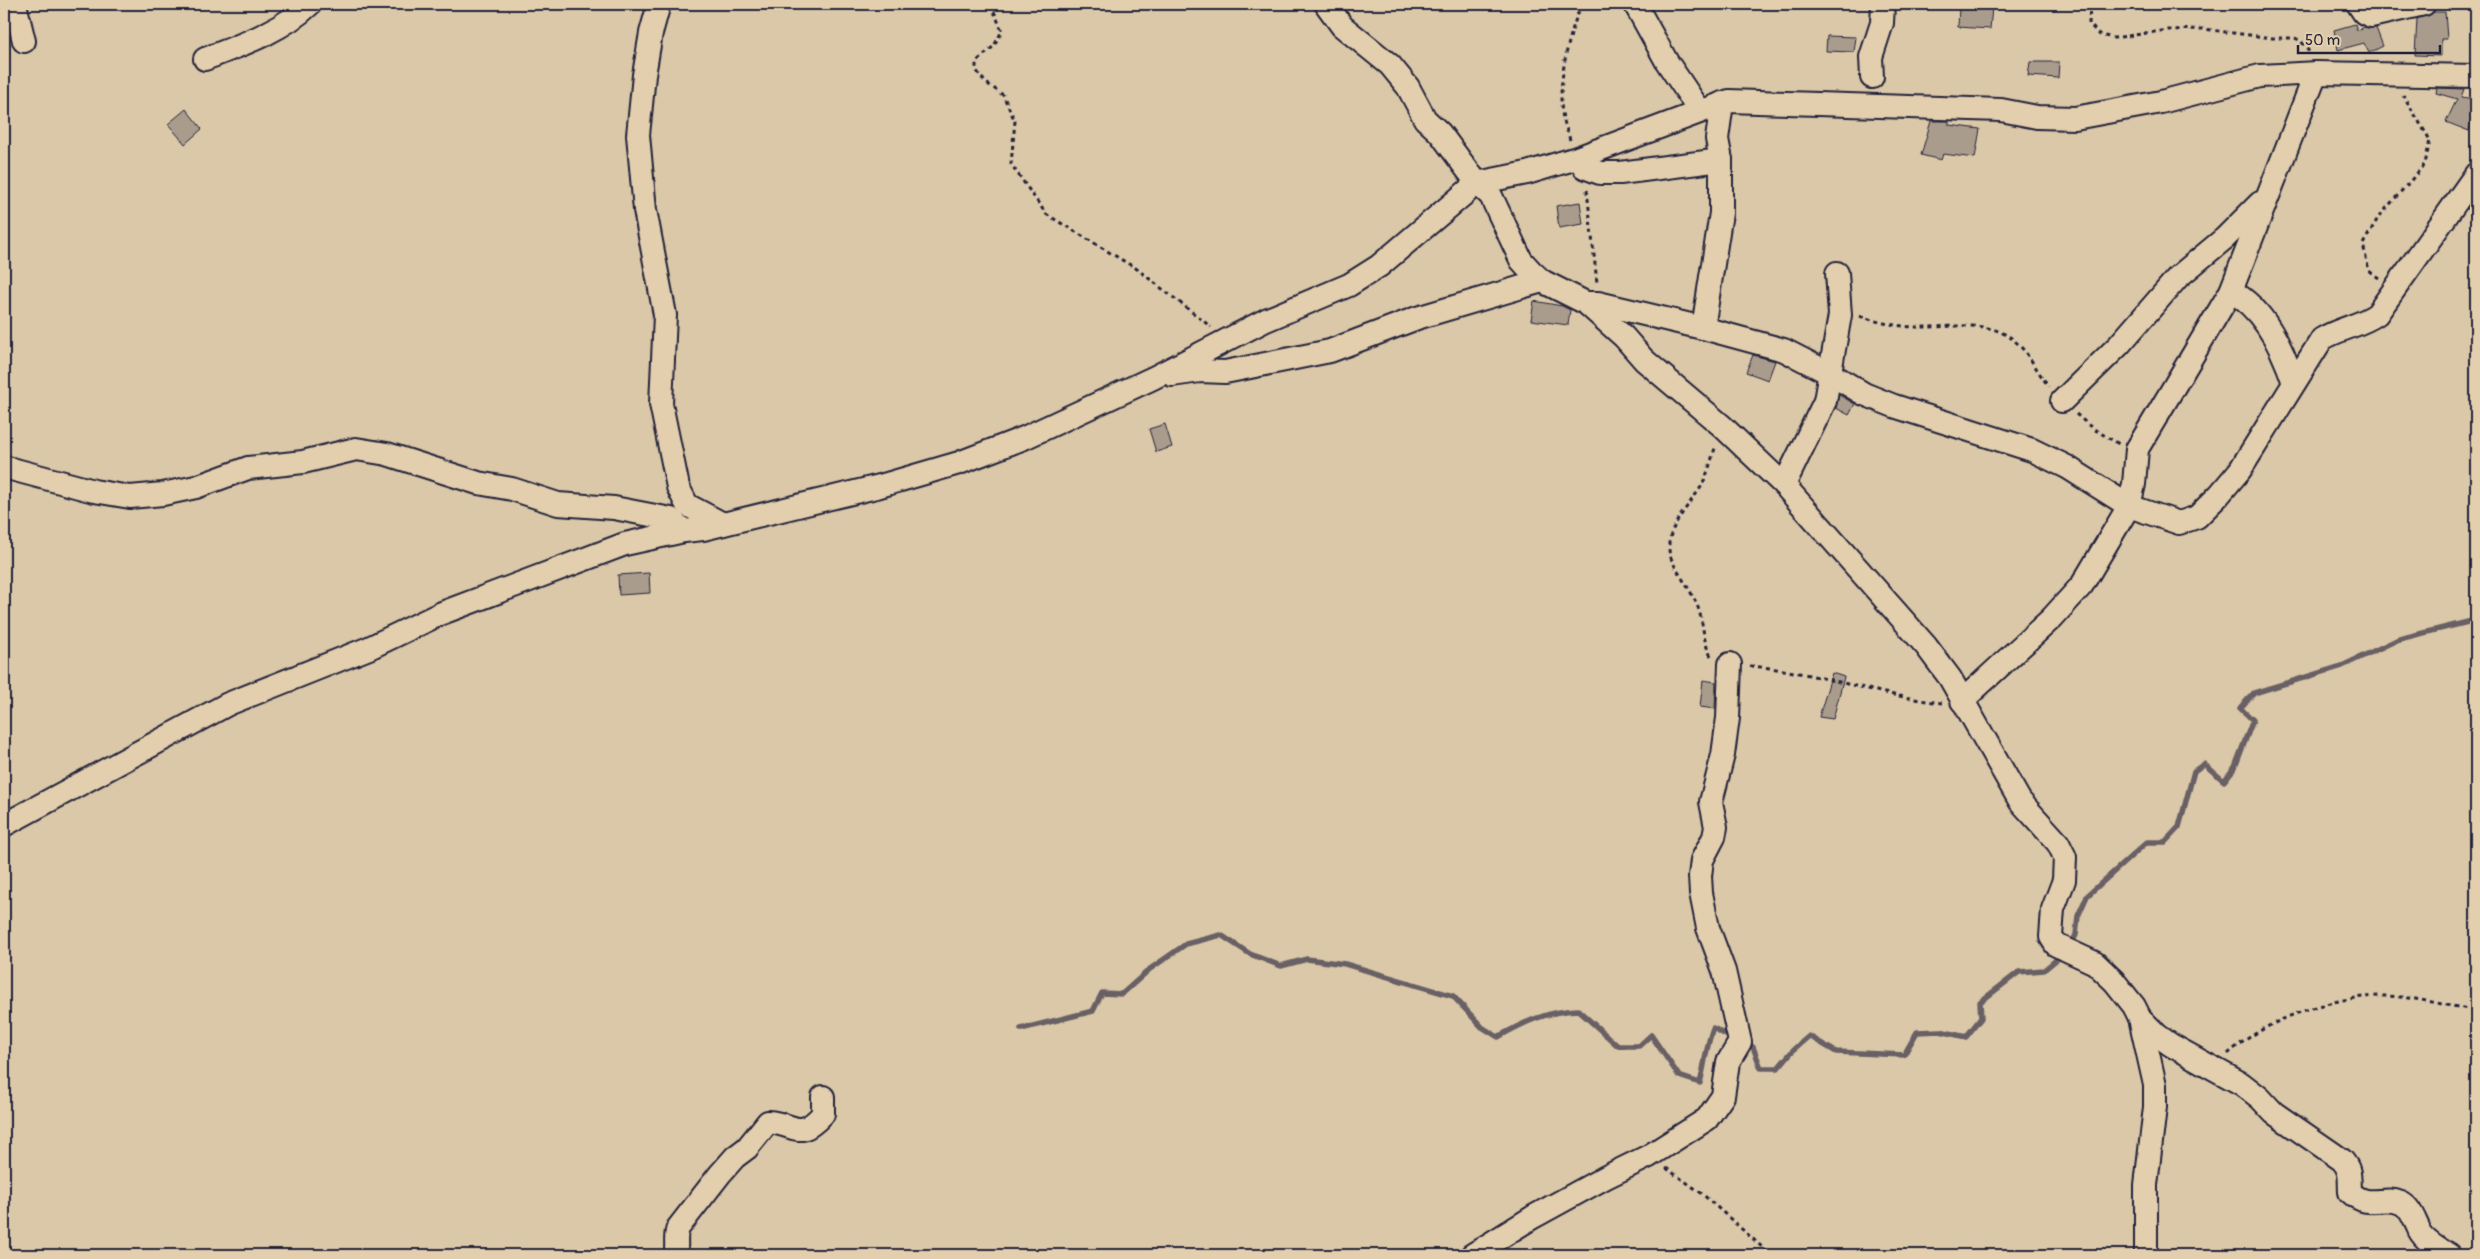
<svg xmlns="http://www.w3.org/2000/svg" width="2480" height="1259" viewBox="0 0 2480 1259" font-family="Pangolin,sans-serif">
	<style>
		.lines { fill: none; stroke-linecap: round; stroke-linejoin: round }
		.stream { stroke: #686065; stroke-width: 5.5 }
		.building { fill: #aa9c8c; stroke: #22223b }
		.minor-casing { stroke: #22223b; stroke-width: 26 }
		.path { stroke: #22223b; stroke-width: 3; stroke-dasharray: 4 4; stroke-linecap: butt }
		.minor { stroke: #e3cfad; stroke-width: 22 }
	</style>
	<rect width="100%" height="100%" fill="#dbc8a8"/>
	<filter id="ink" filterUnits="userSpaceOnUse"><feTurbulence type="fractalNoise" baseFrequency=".02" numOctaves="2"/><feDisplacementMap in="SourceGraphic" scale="10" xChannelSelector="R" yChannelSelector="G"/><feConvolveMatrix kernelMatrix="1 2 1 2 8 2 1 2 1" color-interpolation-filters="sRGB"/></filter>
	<g filter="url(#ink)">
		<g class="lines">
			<g class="stream">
				<polyline points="2071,945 2076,935 2078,916 2087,896 2147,842 2165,842 2179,827 2194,771 2204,764 2224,781 2235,767 2253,720 2240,708 2254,693 2342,666 2399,639 2476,620"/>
				<path d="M1021,1029L1093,1011L1102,993L1122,994L1150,969L1186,944L1221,935L1250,954L1281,966L1307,959L1345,964L1453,996L1482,1027L1498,1037C1524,1022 1548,1011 1578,1010L1618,1046H1639L1651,1035L1679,1076L1700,1083C1705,1065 1706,1046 1713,1028L1732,1038"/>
				<polyline points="1743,1043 1753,1047 1761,1068 1778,1068 1794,1049 1809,1036 1836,1052 1904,1055 1917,1032 1940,1031 1966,1037 1981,1018 1980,1002 2019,972 2044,970 2063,954"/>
			</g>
		</g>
		<g class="building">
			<polygon points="1959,7 1992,7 1990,29 1958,27"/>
			<polygon points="2434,12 2445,12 2447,39 2441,39 2441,56 2415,55 2417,19"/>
			<polygon points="2355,24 2357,30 2364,27 2376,28 2383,46 2369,53 2364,43 2338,50 2334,30"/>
			<polygon points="1827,36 1856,37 1854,52 1826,51"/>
			<polygon points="2030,62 2059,62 2058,78 2028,76"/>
			<polygon points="2437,88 2464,89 2461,97 2476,99 2469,131 2446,122 2457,99 2436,93"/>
			<polygon points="186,109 202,129 185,144 168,124"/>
			<polygon points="1931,121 1949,121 1949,125 1980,129 1975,158 1943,154 1941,160 1921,155"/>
			<polygon points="1580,202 1583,224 1559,228 1556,206"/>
			<polygon points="1534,301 1562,306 1570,310 1568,325 1531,320"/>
			<polygon points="1753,355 1775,361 1768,380 1746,372"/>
			<polygon points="1839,395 1855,404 1849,415 1836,408"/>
			<polygon points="1165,424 1172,447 1156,452 1149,429"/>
			<polygon points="649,573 650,593 619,595 618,575"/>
			<polygon points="1832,673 1844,677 1833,719 1819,717"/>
			<polygon points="1703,680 1716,682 1715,709 1700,707"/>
		</g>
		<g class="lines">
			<defs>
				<g id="minor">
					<polyline points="15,4 24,41"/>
					<polyline points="659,4 651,33 644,75 638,135 645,210 665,315 661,404 678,487 687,505 723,524"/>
					<path d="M1326,4L1342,26L1390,65L1408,87L1425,119L1440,133L1477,183L1491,196L1521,260L1531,271L1542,281L1586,303L1624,337L1644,360L1722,426L1784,485L1926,646L1950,678L2020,801L2058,843L2065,857L2064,880L2053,909L2051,937L2056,945L2095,963L2114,981L2134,1006L2140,1018L2157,1035L2171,1045L2242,1084L2260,1098L2274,1113L2342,1160C2352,1171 2349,1179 2350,1192C2369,1210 2382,1195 2401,1203C2410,1207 2414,1219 2418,1227C2422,1240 2438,1247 2449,1255"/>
					<polyline points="1635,4 1667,62 1700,111"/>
					<polyline points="2358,4 2364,13 2371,16 2424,4"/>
					<path d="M205,59C241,45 282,31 310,4"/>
					<polyline points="1872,77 1871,57 1882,23 1883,4"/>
					<polyline points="1584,167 1600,173 1620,173 1721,160"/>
					<path d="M2231,291C2264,309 2282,347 2294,383"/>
					<path d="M1586,303H1598L1703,328L1784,350L1829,373L1864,394L1894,406L2032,450L2067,467L2129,506L2179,523L2197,517L2219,495L2240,470L2322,339C2340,328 2360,326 2377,314L2476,174"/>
					<polyline points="1703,328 1721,213 1721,160 1717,139 1722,103"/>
					<polyline points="1172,375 1200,371 1225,372 1330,351 1417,318 1542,281"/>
					<polyline points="2062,401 2119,345 2178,277 2225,238 2260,203"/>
					<polyline points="4,467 94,491 130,497 163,494 196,487 248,468 303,462 356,449 387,454 478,483 512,489 558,504 614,508 671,519 684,531"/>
					<polyline points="1784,485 1825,401 1840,315 1837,273"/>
					<polyline points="1962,701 2052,618 2082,585 2129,506 2134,484 2137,449 2231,291 2316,73"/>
					<polyline points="4,825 228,704 369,648 442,613 625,544 684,531 703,529 880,486 959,463 1024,438 1153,378 1266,320 1349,285 1379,266 1477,183 1527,173 1577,158 1729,101 2001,110 2037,117 2075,118 2161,102 2260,76 2316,73 2476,76"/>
					<polyline points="2140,1018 2155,1085 2155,1107 2146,1185 2146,1255"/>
					<path d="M675,1255C678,1246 674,1237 678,1228L720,1174L735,1157L747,1148L768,1122C797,1124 798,1141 823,1114V1097"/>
					<polyline points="1472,1255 1533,1217 1606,1177 1649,1156 1707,1119 1723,1096 1728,1062 1740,1042 1724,971 1708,928 1701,893 1700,876 1702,860 1714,837 1716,827 1711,802 1723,755 1728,718 1730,664"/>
				</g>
			</defs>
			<use href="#minor" class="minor-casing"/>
			<g class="path">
				<polyline points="991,4 1002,31 994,46 976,62 976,70 985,82 1003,95 1015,121 1011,164 1046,214 1137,269 1211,327"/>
				<polyline points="2090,4 2089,24 2100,35 2114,38 2168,30 2203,29 2272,38 2295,38 2301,41 2310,53"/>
				<path d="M1570,140C1568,133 1565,125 1563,118C1556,88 1569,31 1582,4"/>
				<polyline points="1587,190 1597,283"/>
				<polyline points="2379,278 2369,271 2363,244 2378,218 2425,164 2430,140 2403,95"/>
				<path d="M1860,316C1879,323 1900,327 1920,327C1951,328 1992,318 2017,343C2030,355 2037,372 2049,386"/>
				<polyline points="2076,414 2092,428 2119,444"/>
				<path d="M1711,656C1702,641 1704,621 1697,605C1691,589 1674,569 1670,555C1663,531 1689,506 1701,487C1707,476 1711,461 1715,448"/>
				<path d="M1750,666C1816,671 1877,696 1942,703"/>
				<path d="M2228,1054C2266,1019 2334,995 2386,996C2417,997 2446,1006 2476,1010"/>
				<polyline points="1666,1168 1700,1192 1771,1255"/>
			</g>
			<use href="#minor" class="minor"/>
		</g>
	</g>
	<rect width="2480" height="1259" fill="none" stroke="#e3cfad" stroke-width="20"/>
	<rect x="10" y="10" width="2460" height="1239" fill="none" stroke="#22223b" stroke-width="2" filter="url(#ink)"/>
	<path d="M2298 45v8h142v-8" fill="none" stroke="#22223b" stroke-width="2.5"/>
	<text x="2305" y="45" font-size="15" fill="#22223b" stroke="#e3cfad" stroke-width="4" paint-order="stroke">50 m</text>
</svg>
